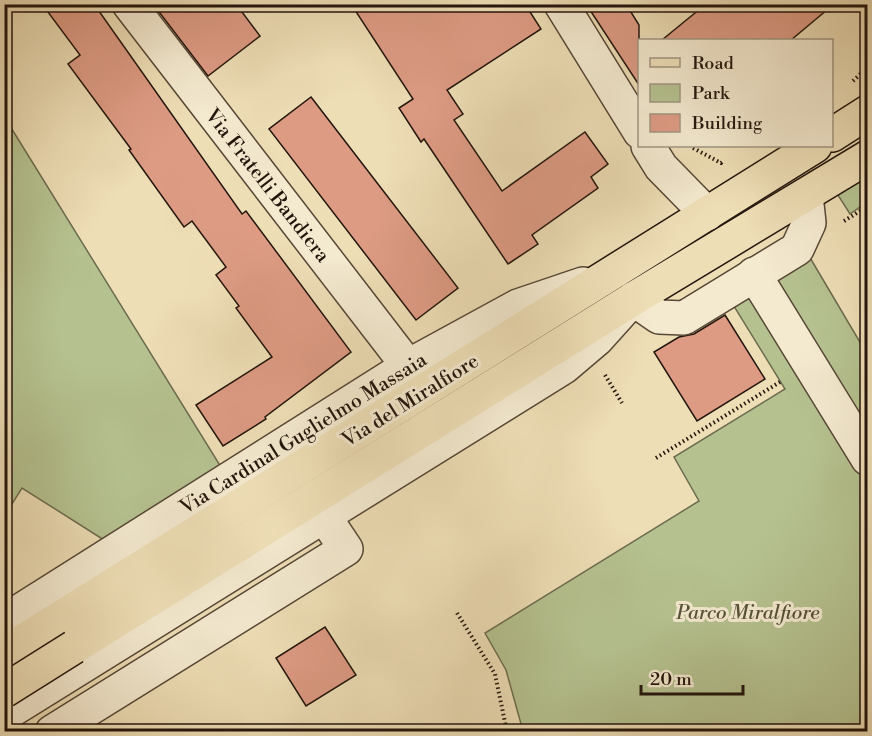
<svg xmlns="http://www.w3.org/2000/svg" width="872" height="736" viewBox="0 0 872 736" font-family="'Libre Bodoni',serif">
	<style>
		.green { fill: #b5c290; stroke: #6c6c4e; stroke-width: 1.5 }
		.building { fill: #dd9b84; stroke: #23150c; stroke-width: 1.5 }
		.lines { fill: none; stroke-linecap: round; stroke-linejoin: round }
		.minor-casing { stroke: #564736; stroke-width: 36 }
		.major-casing { stroke: #23150c; stroke-width: 36 }
		.path { stroke: #23150c; stroke-width: 4; stroke-dasharray: 1.5 3; stroke-linecap: butt }
		.minor { stroke: #f4ead0; stroke-width: 33 }
		.major { stroke: #eedeb6; stroke-width: 33 }
		.major-bridge-casing { stroke: #23150c; stroke-width: 36; stroke-linecap: butt }
		.major-bridge { stroke: #eedeb6; stroke-width: 33 }
		.labels { text-anchor: middle; stroke-width: 6; stroke-linejoin: round; paint-order: stroke }
		.street-label { font-size: 20px; fill: #23150c; stroke: #f4ead0 }
		.park-label { font-size: 20px; font-style: italic; fill: #56523a; stroke: #f4ead0 }
	</style>
	<rect width="100%" height="100%" fill="#eedeb6"/>
	<filter id="stains"><feTurbulence type="fractalNoise" baseFrequency=".00333" numOctaves="4"/><feColorMatrix values="0 0 0 0 .2 0 0 0 0 .09 0 0 0 0 .02 0 0 0 .5 -.17"/></filter>
	<radialGradient id="worn" r=".72"><stop offset=".6" stop-color="#630" stop-opacity="0"/><stop offset="1" stop-color="#630" stop-opacity=".3"/></radialGradient>
	<g class="green">
		<polygon points="5,118 221,467 104,540 22,488 5,515"/>
		<polygon points="867,172 867,202 850,214 836,192"/>
		<polygon points="809,256 867,354 867,731 523,731 506,670 485,633 699,501 674,457 785,389 732,303"/>
	</g>
	<g class="building">
		<polygon points="42,4 94,4 242,214 246,211 351,352 265,417 266,419 223,446 196,405 272,357 236,308 239,306 216,275 226,267 192,221 184,227 129,150 131,149 68,64 80,55"/>
		<polygon points="153,4 236,4 260,36 208,76"/>
		<polygon points="351,4 525,4 541,29 447,90 463,114 454,120 502,191 585,132 608,164 591,177 598,188 532,235 538,244 508,264 424,139 421,142 399,108 413,99"/>
		<polygon points="586,4 626,4 639,25 639,85"/>
		<polygon points="706,4 834,4 791,40 662,40"/>
		<polygon points="311,97 458,288 416,320 269,129"/>
		<polygon points="725,315 765,379 697,421 654,352 679,337 694,334"/>
		<polygon points="325,627 356,675 306,706 276,658"/>
	</g>
	<g class="lines">
		<defs>
			<g id="minor">
				<polyline points="129,4 408,366"/>
				<polyline points="561,4 640,132"/>
				<polyline points="648,146 661,167 707,214"/>
				<polyline points="754,274 868,459"/>
				<polyline points="4,621 408,366 518,306 583,284"/>
				<polyline points="4,715 564,367 597,339 633,299 659,317 684,318 797,249 809,223 806,195"/>
				<polyline points="52,732 346,549 324,516"/>
			</g>
			<g id="major">
				<polyline points="832,135 868,112"/>
				<polyline points="74,647 633,299 868,157"/>
				<polyline points="4,653 815,146"/>
			</g>
		</defs>
		<use href="#minor" class="minor-casing"/>
		<use href="#major" class="major-casing"/>
		<g class="path">
			<polyline points="853,81 868,67"/>
			<polyline points="693,148 721,163 723,161"/>
			<polyline points="844,221 868,206"/>
			<polyline points="605,375 622,403"/>
			<polyline points="656,458 780,382"/>
			<polyline points="457,613 495,674 507,732"/>
		</g>
		<use href="#minor" class="minor"/>
		<use href="#major" class="major"/>
		<defs>
			<polyline id="major-bridge" points="4,691 74,647"/>
		</defs>
		<use href="#major-bridge" class="major-bridge-casing"/>
		<use href="#major-bridge" class="major-bridge"/>
	</g>
	<g class="labels">
		<g class="street-label">
			<text transform="translate(268 185) rotate(52)" y="7">Via Fratelli Bandiera</text>
			<text transform="translate(410 400) rotate(-32)" y="7">Via del Miralfiore</text>
			<text transform="translate(303 433) rotate(-32)" y="7">Via Cardinal Guglielmo Massaia</text>
		</g>
		<g class="park-label">
			<text x="748" y="619">Parco Miralfiore</text>
		</g>
	</g>
	<rect width="872" height="736" fill="none" stroke="#eedeb6" stroke-width="24"/>
	<rect x="6" y="6" width="860" height="724" fill="none" stroke="#23150c" stroke-width="3"/>
	<rect x="12" y="12" width="848" height="712" fill="none" stroke="#23150c" stroke-width="1.5"/>
	<rect x="638" y="39" width="195" height="108" fill="#f4ead0" stroke="#a09582" stroke-width="1.5"/>
	<rect x="650" y="58" width="30" height="9" fill="#eedeb6" stroke="#a09582" stroke-width="1.5"/>
	<text x="692" y="69" font-size="18" fill="#23150c">Road</text>
	<rect x="650" y="84" width="30" height="18" fill="#b5c290" stroke="#a09582" stroke-width="1.5"/>
	<text x="692" y="99" font-size="18" fill="#23150c">Park</text>
	<rect x="650" y="114" width="30" height="18" fill="#dd9b84" stroke="#a09582" stroke-width="1.5"/>
	<text x="692" y="129" font-size="18" fill="#23150c">Building</text>
	<path d="M641 685v9h102v-9" fill="none" stroke="#23150c" stroke-width="3"/>
	<text x="650" y="685" font-size="18" fill="#23150c" stroke="#f4ead0" stroke-width="4.5" paint-order="stroke">20 m</text>
	<rect width="100%" height="100%" filter="url(#stains)"/>
	<rect width="100%" height="100%" fill="url(#worn)"/>
</svg>
